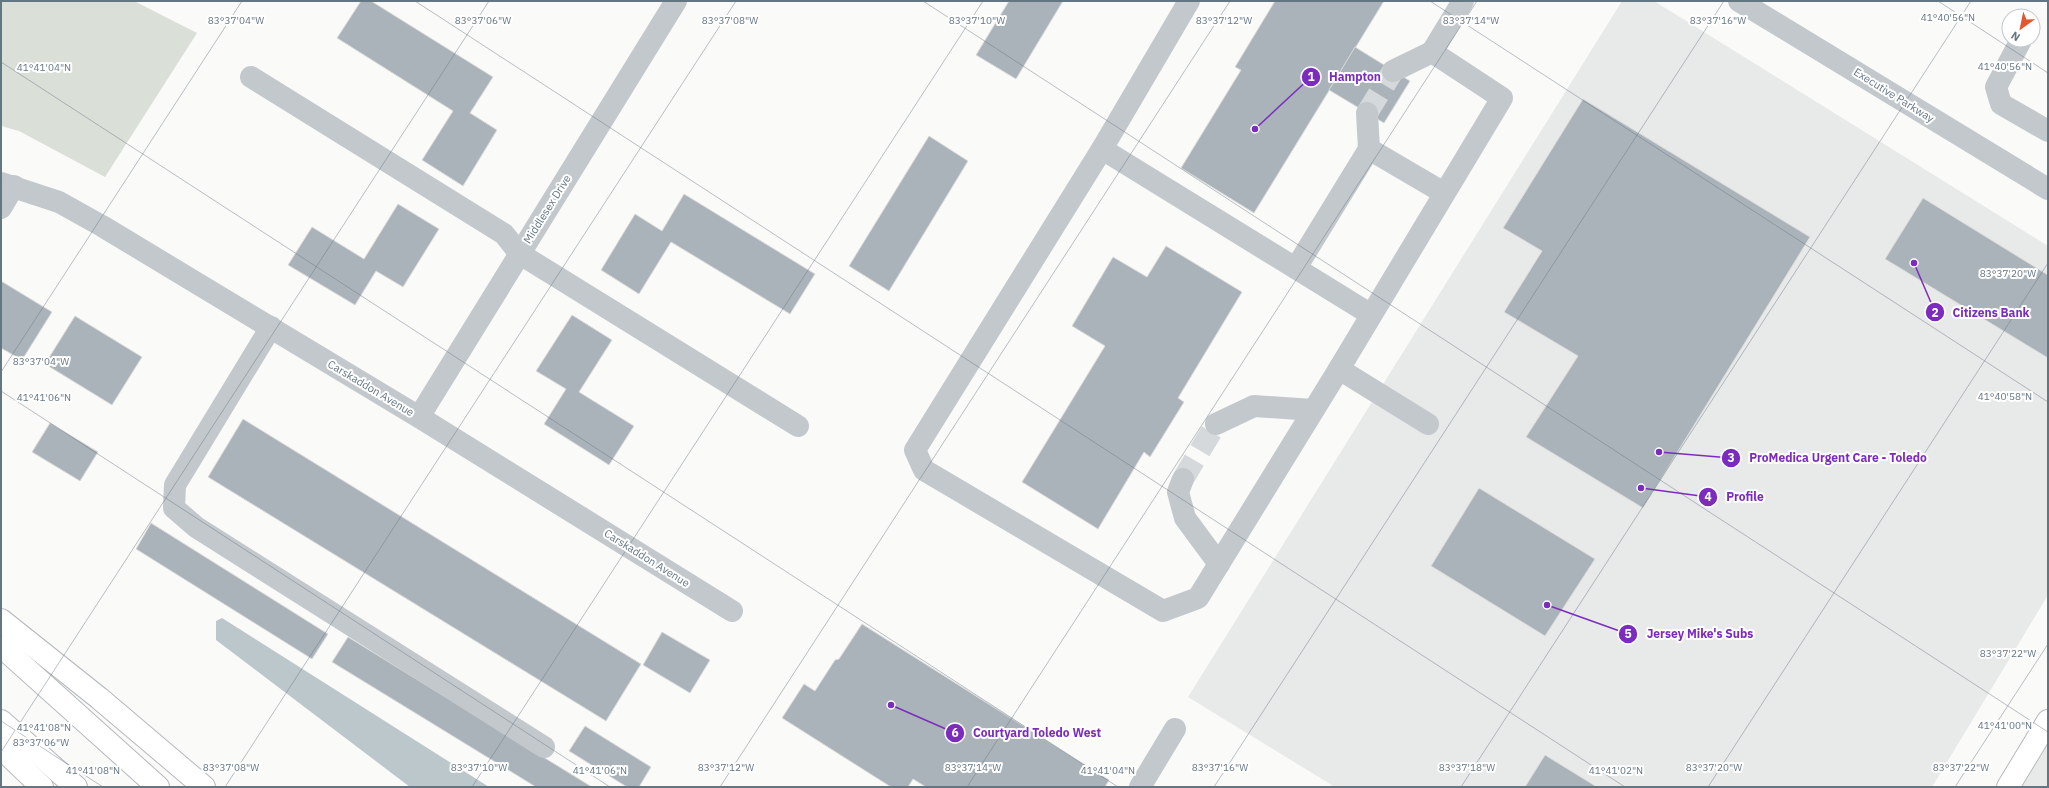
<svg xmlns="http://www.w3.org/2000/svg" width="2049" height="788" viewBox="0 0 2049 788" font-family="'IBM Plex Sans',sans-serif">
	<style>
		.built { fill: #e8e9e9 }
		.green { fill: #dadfd7 }
		.water { fill: #bbc7cb }
		.building { fill: #aab3b9; stroke: #dcdcda }
		.lines { fill: none; stroke-linecap: round; stroke-linejoin: round }
		.minor-tunnel { stroke: #d5d9db; stroke-width: 22; stroke-dasharray: 22 11; stroke-linecap: butt }
		.major-casing { stroke: #b5babe; stroke-width: 24 }
		.highway-casing { stroke: #b4b9bd; stroke-width: 24 }
		.minor { stroke: #c3c8cc; stroke-width: 22 }
		.major { stroke: #fff; stroke-width: 22 }
		.highway { stroke: #fff; stroke-width: 22 }
		.ticks { fill: none; stroke: #657683; stroke-width: 1; stroke-opacity: 0.45 }
		.labels { text-anchor: middle; stroke-width: 4; stroke-linejoin: round; paint-order: stroke }
		.street-label { font-size: 11px; fill: #657683; stroke: #fff }
		.ticks-label { font-size: 10px; text-anchor: middle; fill: #657683; stroke: #fff; stroke-width: 4; stroke-linejoin: round; paint-order: stroke }
		.leader { fill: none; stroke: #7b2cbf; stroke-width: 1.5 }
		.callout-dot { fill: #7b2cbf; stroke: #fff; stroke-width: 1.5 }
		.mark-label { font-size: 12px; text-anchor: middle; font-weight: bold; fill: #fff }
		.callout-label { font-size: 12px; text-anchor: middle; font-weight: bold; fill: #7b2cbf; stroke: #fff; stroke-width: 4; stroke-linejoin: round; paint-order: stroke }
	</style>
	<rect width="100%" height="100%" fill="#fafaf8"/>
	<g class="built">
		<polygon points="1622,1 1654,1 2048,246 2048,595 1932,787 1335,787 1188,697"/>
		<polygon points="2048,744 2048,787 2022,787"/>
	</g>
	<polygon class="green" points="1,1 134,1 197,33 105,177 19,131 1,126"/>
	<polygon class="water" points="222,618 489,787 410,787 216,640 216,621"/>
	<g class="building">
		<polygon points="361,1 371,1 493,77 470,113 497,130 463,186 422,160 453,111 337,38"/>
		<polygon points="1009,1 1063,1 1016,79 976,55"/>
		<polygon points="1275,1 1384,1 1254,213 1181,168 1241,70 1235,67"/>
		<polygon points="1355,47 1410,81 1384,123 1329,90"/>
		<polygon points="1583,99 1810,237 1643,508 1526,437 1578,356 1504,312 1542,251 1503,228"/>
		<polygon points="929,136 968,161 889,291 849,266"/>
		<polygon points="684,194 815,274 790,314 671,242 639,294 601,270 635,214 662,231"/>
		<polygon points="1923,198 2048,275 2048,358 1885,259"/>
		<polygon points="398,204 439,229 403,287 376,271 355,305 288,265 312,227 364,259"/>
		<polygon points="1166,246 1242,292 1178,398 1184,402 1150,457 1144,452 1098,529 1022,482 1105,346 1072,326 1113,257 1147,277"/>
		<polygon points="1,281 52,312 22,360 1,348"/>
		<polygon points="572,315 612,340 579,392 634,426 609,465 544,424 566,389 536,371"/>
		<polygon points="75,316 142,357 112,405 45,364"/>
		<polygon points="243,419 641,664 606,721 208,477"/>
		<polygon points="50,423 98,452 80,481 32,452"/>
		<polygon points="1479,488 1595,559 1545,636 1431,566"/>
		<polygon points="151,523 328,634 312,659 136,549"/>
		<polygon points="862,624 1109,780 1105,787 926,787 913,779 908,787 891,787 782,718 804,684 815,691 835,660 839,659"/>
		<polygon points="662,632 710,660 690,693 643,665"/>
		<polygon points="348,637 592,787 536,787 332,662"/>
		<polygon points="585,726 651,767 639,787 627,787 569,751"/>
		<polygon points="1545,755 1597,787 1525,787"/>
	</g>
	<g class="lines">
		<g class="minor-tunnel">
			<polyline points="1367,113 1393,71"/>
			<polyline points="1183,479 1216,424"/>
		</g>
		<defs>
			<polyline id="major" points="2008,787 2048,721"/>
			<g id="highway">
				<polyline points="1,620 99,698 204,787"/>
				<polyline points="1,646 158,787"/>
				<polyline points="1,721 76,787"/>
				<polyline points="1,748 42,787"/>
			</g>
		</defs>
		<use href="#major" class="major-casing"/>
		<use href="#highway" class="highway-casing"/>
		<g class="minor">
			<polyline points="1189,1 1102,149 1370,314"/>
			<polyline points="1739,1 2048,189"/>
			<polyline points="2021,40 1996,87 2001,104 2048,131"/>
			<polyline points="1393,71 1432,52"/>
			<polyline points="251,77 504,234 520,254 798,426"/>
			<polyline points="1367,113 1369,149 1444,193"/>
			<polyline points="1102,149 915,450 924,470 1163,611 1198,598 1339,369"/>
			<polyline points="1,183 59,202 102,226 419,417 732,611"/>
			<polyline points="1,208 14,186"/>
			<polyline points="1296,268 1369,149"/>
			<polyline points="271,327 175,485 174,508 196,527 544,747"/>
			<polyline points="419,417 676,1"/>
			<polyline points="1216,424 1254,406 1313,410"/>
			<polyline points="1428,424 1339,369 1502,98 1432,52 1463,1"/>
			<polyline points="1183,479 1178,492 1185,518 1219,564"/>
			<polyline points="1140,787 1175,729"/>
		</g>
		<use href="#major" class="major"/>
		<use href="#highway" class="highway"/>
	</g>
	<path class="ticks" d="M415,1L1625,787M923,1L2048,732M1430,1L2048,402M1938,1L2048,73M1,62L1118,787M1,372L242,1M1,391L610,787M1,721L103,787M1,752L489,1M225,787L736,1M472,787L983,1M720,787L1230,1M967,787L1477,1M1214,787L1724,1M1461,787L1971,1M1708,787L2048,263M1955,787L2048,644"/>
	<g class="labels">
		<g class="street-label">
			<text transform="translate(1894 95) rotate(32)" y="4">Executive Parkway</text>
			<text transform="translate(547 209) rotate(-58)" y="4">Middlesex Drive</text>
			<text transform="translate(371 388) rotate(31)" y="4">Carskaddon Avenue</text>
			<text transform="translate(647 558) rotate(32)" y="4">Carskaddon Avenue</text>
		</g>
	</g>
	<g class="ticks-label">
		<text x="1948" y="21">41°40'56"N</text>
		<text x="236" y="24">83°37'04"W</text>
		<text x="730" y="24">83°37'08"W</text>
		<text x="1224" y="24">83°37'12"W</text>
		<text x="483" y="24">83°37'06"W</text>
		<text x="977" y="24">83°37'10"W</text>
		<text x="1471" y="24">83°37'14"W</text>
		<text x="1718" y="24">83°37'16"W</text>
		<text x="2005" y="70">41°40'56"N</text>
		<text x="44" y="71">41°41'04"N</text>
		<text x="2008" y="277">83°37'20"W</text>
		<text x="41" y="365">83°37'04"W</text>
		<text x="2005" y="400">41°40'58"N</text>
		<text x="44" y="401">41°41'06"N</text>
		<text x="2008" y="657">83°37'22"W</text>
		<text x="2005" y="729">41°41'00"N</text>
		<text x="44" y="731">41°41'08"N</text>
		<text x="41" y="746">83°37'06"W</text>
		<text x="231" y="771">83°37'08"W</text>
		<text x="479" y="771">83°37'10"W</text>
		<text x="726" y="771">83°37'12"W</text>
		<text x="973" y="771">83°37'14"W</text>
		<text x="1220" y="771">83°37'16"W</text>
		<text x="1467" y="771">83°37'18"W</text>
		<text x="1714" y="771">83°37'20"W</text>
		<text x="1961" y="771">83°37'22"W</text>
		<text x="93" y="774">41°41'08"N</text>
		<text x="600" y="774">41°41'06"N</text>
		<text x="1108" y="774">41°41'04"N</text>
		<text x="1616" y="774">41°41'02"N</text>
	</g>
	<path class="leader" d="M1255 129L1311 77M1914 263L1935 312M1659 452L1731 458M1641 488L1708 497M1547 605L1628 634M891 705L955 733"/>
	<g class="callout-dot">
		<circle cx="1255" cy="129" r="4"/>
		<circle cx="1914" cy="263" r="4"/>
		<circle cx="1659" cy="452" r="4"/>
		<circle cx="1641" cy="488" r="4"/>
		<circle cx="1547" cy="605" r="4"/>
		<circle cx="891" cy="705" r="4"/>
		<circle cx="1311" cy="77" r="10"/>
		<circle cx="1935" cy="312" r="10"/>
		<circle cx="1731" cy="458" r="10"/>
		<circle cx="1708" cy="497" r="10"/>
		<circle cx="1628" cy="634" r="10"/>
		<circle cx="955" cy="733" r="10"/>
	</g>
	<g class="mark-label">
		<text x="1311" y="81">1</text>
		<text x="1935" y="317">2</text>
		<text x="1731" y="462">3</text>
		<text x="1708" y="501">4</text>
		<text x="1628" y="638">5</text>
		<text x="955" y="737">6</text>
	</g>
	<g class="callout-label">
		<text x="1355" y="81">Hampton</text>
		<text x="1991" y="317">Citizens Bank</text>
		<text x="1838" y="462">ProMedica Urgent Care - Toledo</text>
		<text x="1745" y="501">Profile</text>
		<text x="1700" y="638">Jersey Mike's Subs</text>
		<text x="1037" y="737">Courtyard Toledo West</text>
	</g>
	<rect width="2049" height="788" fill="none" stroke="#657683" stroke-width="4"/>
	<g transform="translate(2021 28) rotate(213)"><circle r="19" fill="#ffffff" stroke="#c1c8cd"/>
	<path d="M0-3L7 15L0 10L-7 15Z" fill="#e4572e"/>
	<text y="-6" font-size="11" font-weight="bold" text-anchor="middle" fill="#657683">N</text>
	</g>
</svg>
